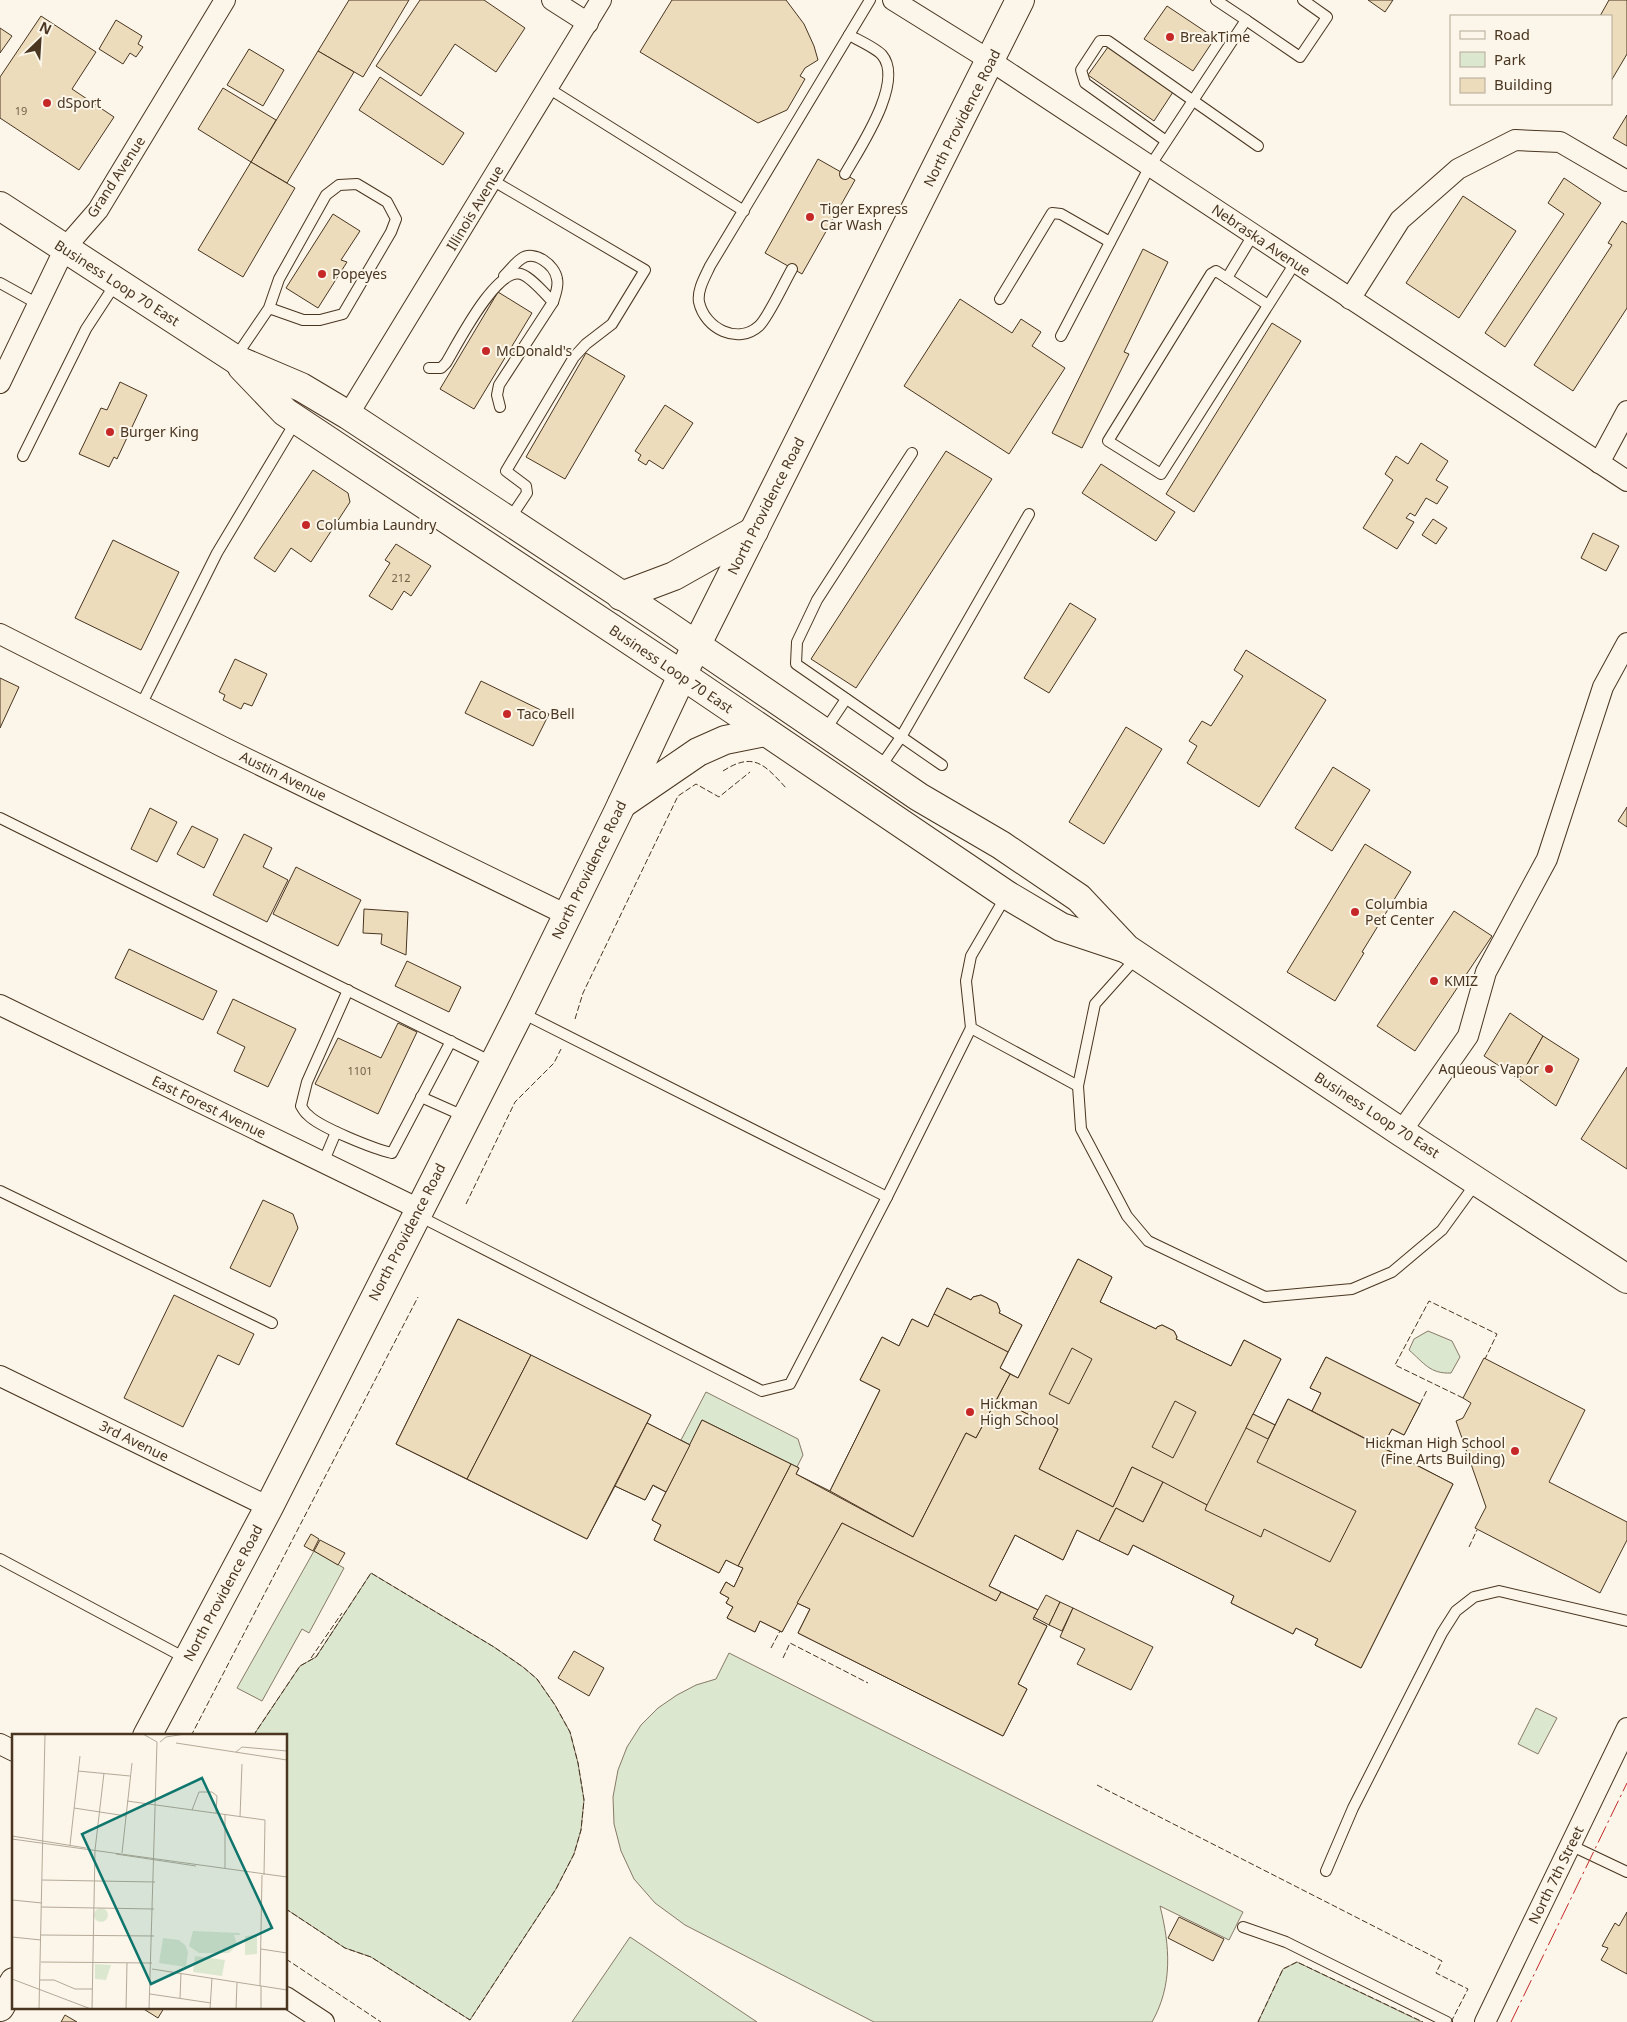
<svg xmlns="http://www.w3.org/2000/svg" width="1627" height="2022" viewBox="0 0 1627 2022" font-family="'Noto Sans',sans-serif">
	<style>
		.green { fill: #dce7d0; stroke: #887966 }
		.building { fill: #ecdcbc; stroke: #4a3520; fill-rule: evenodd }
		.lines { fill: none; stroke-linecap: round; stroke-linejoin: round }
		.service-casing { stroke: #4a3520; stroke-width: 12 }
		.minor-casing { stroke: #4a3520; stroke-width: 22 }
		.primary-casing { stroke: #4a3520; stroke-width: 30 }
		.service { stroke: #fbf6e9; stroke-width: 10 }
		.minor { stroke: #fbf6e9; stroke-width: 20 }
		.primary { stroke: #fbf6e9; stroke-width: 28 }
		.fence { stroke: #4a3520; stroke-width: 1; stroke-dasharray: 6 2.5; stroke-linecap: butt }
		.power { stroke: #c62828; stroke-width: 1; stroke-dasharray: 18 4 2.5 4; stroke-linecap: butt }
		.poi-dot { fill: #c62828; stroke: #fbf6e9; stroke-width: 2 }
		.labels { text-anchor: middle; stroke-width: 4; stroke-linejoin: round; paint-order: stroke }
		.number-label { font-size: 11px; fill: #725f47 }
		.poi-label { font-size: 14px; fill: #4a3520; stroke: #fbf6e9; text-anchor: start }
		.street-label { font-size: 14px; fill: #4a3520; stroke: #fbf6e9 }
		.inset-road { fill: none; stroke: #b4a999; stroke-width: 1 }
		.view { fill: #0f766e; fill-opacity: 0.15; stroke: #0f766e; stroke-width: 2.5 }
		.inset-edge { fill: none; stroke: #4a3520; stroke-width: 2.5 }
	</style>
	<rect width="100%" height="100%" fill="#fbf6e9"/>
	<g class="green">
		<path d="M1428,1331L1452,1341L1460,1357L1451,1373C1430,1374 1424,1363 1409,1350L1414,1339Z"/>
		<polygon points="706,1392 798,1439 803,1455 797,1467 690,1445 681,1440"/>
		<polygon points="314,1551 344,1568 309,1633 302,1629 262,1701 237,1688"/>
		<polygon points="371,1573 494,1647 523,1667 537,1679 555,1705 570,1732 578,1763 584,1800 581,1830 574,1854 556,1889 470,2020 371,1957 345,1948 286,1909 286,1736 253,1736 300,1666 316,1657"/>
		<path d="M729,1653L1243,1912L1229,1940L1160,1906C1170,1946 1173,1985 1152,2022H874L685,1925L655,1903L634,1879L621,1851L614,1824L613,1797L618,1770L627,1747L641,1725L658,1708L677,1695L696,1685L716,1679Z"/>
		<polygon points="1536,1708 1557,1718 1538,1754 1518,1744"/>
		<polygon points="630,1937 757,2022 572,2022"/>
		<polygon points="1297,1962 1422,2022 1423,2022 1258,2022 1283,1969"/>
	</g>
	<g class="building">
		<polygon points="349,0 409,0 363,77 318,51"/>
		<polygon points="420,0 484,0 525,28 496,72 455,44 421,96 376,66"/>
		<polygon points="672,0 786,0 804,24 814,46 818,60 805,68 800,76 805,79 787,110 758,123 640,52"/>
		<polygon points="1368,0 1393,0 1385,12"/>
		<polygon points="1609,0 1627,0 1627,54 1611,81 1611,16 1600,16"/>
		<polygon points="1167,6 1215,38 1193,71 1144,39"/>
		<polygon points="41,16 96,52 72,89 114,117 79,170 0,118 0,77"/>
		<polygon points="116,20 142,36 138,44 143,47 136,57 130,53 123,64 99,49"/>
		<polygon points="0,28 12,36 0,53"/>
		<polygon points="1108,47 1173,92 1154,121 1088,75"/>
		<polygon points="249,49 284,70 263,106 227,85"/>
		<polygon points="318,51 354,72 287,183 251,162"/>
		<polygon points="380,77 464,133 443,165 359,110"/>
		<polygon points="223,88 276,120 251,162 198,129"/>
		<polygon points="1627,115 1627,146 1613,138"/>
		<polygon points="818,159 855,180 802,274 765,253"/>
		<polygon points="251,162 295,188 243,277 198,250"/>
		<polygon points="1564,178 1601,203 1505,347 1485,333 1564,214 1548,203"/>
		<polygon points="1463,196 1516,231 1459,318 1406,283"/>
		<polygon points="333,214 360,231 341,260 347,262 318,308 286,288"/>
		<polygon points="1622,221 1627,224 1627,308 1573,391 1534,365 1612,245 1608,243"/>
		<polygon points="1143,249 1168,262 1124,352 1129,354 1082,448 1052,433"/>
		<polygon points="498,292 532,313 474,409 440,389"/>
		<polygon points="960,299 1012,333 1021,319 1041,332 1032,346 1065,368 1009,454 904,386"/>
		<polygon points="1272,323 1301,341 1194,512 1166,494"/>
		<polygon points="586,353 625,376 565,479 526,457"/>
		<polygon points="120,382 147,395 117,459 114,457 109,467 79,454 101,408 107,410"/>
		<polygon points="665,405 693,423 663,469 649,460 646,465 638,460 641,455 635,451"/>
		<polygon points="1421,443 1448,461 1436,480 1448,487 1437,504 1426,498 1415,516 1410,513 1406,518 1414,522 1397,549 1363,528 1393,480 1385,474 1396,456 1408,464"/>
		<polygon points="946,451 992,479 856,688 811,659"/>
		<polygon points="1101,464 1175,512 1156,541 1082,493"/>
		<polygon points="313,470 348,493 350,502 311,562 291,548 275,572 254,558"/>
		<polygon points="1433,519 1447,528 1436,544 1422,535"/>
		<polygon points="1593,533 1619,546 1606,571 1581,558"/>
		<polygon points="113,540 179,572 141,650 75,618"/>
		<polygon points="396,544 431,566 411,596 404,591 392,610 369,596 390,563 385,560"/>
		<polygon points="1070,603 1096,619 1049,693 1024,678"/>
		<polygon points="1246,650 1326,700 1259,807 1187,763 1197,746 1189,741 1202,721 1211,726 1243,676 1234,670"/>
		<polygon points="235,659 267,674 252,706 244,703 241,709 223,700 225,695 219,692"/>
		<polygon points="0,678 19,687 0,728"/>
		<polygon points="481,681 549,714 533,746 465,713"/>
		<polygon points="1126,727 1162,749 1104,844 1069,822"/>
		<polygon points="1333,767 1370,790 1332,851 1295,828"/>
		<polygon points="1627,807 1627,827 1618,821"/>
		<polygon points="150,808 177,822 157,862 131,849"/>
		<polygon points="192,826 218,839 204,868 177,854"/>
		<polygon points="244,834 272,848 263,867 288,880 267,922 213,895"/>
		<polygon points="1365,844 1411,872 1362,952 1364,953 1335,1001 1287,972"/>
		<polygon points="296,867 361,900 338,946 273,914"/>
		<polygon points="364,909 408,912 406,955 381,944 382,934 363,933"/>
		<polygon points="1454,911 1492,936 1415,1051 1377,1026"/>
		<polygon points="129,949 217,991 203,1020 115,978"/>
		<polygon points="407,961 461,987 449,1012 395,986"/>
		<polygon points="233,999 296,1029 268,1087 234,1071 245,1047 217,1033"/>
		<polygon points="1510,1013 1543,1036 1519,1079 1484,1056"/>
		<polygon points="398,1023 417,1032 378,1114 315,1084 338,1038 381,1058"/>
		<polygon points="1543,1036 1579,1059 1556,1106 1519,1079"/>
		<polygon points="1627,1067 1627,1169 1581,1139"/>
		<polygon points="263,1200 293,1214 298,1228 270,1287 230,1268"/>
		<path d="M1078,1259L1112,1277L1100,1302L1156,1329L1157,1327L1162,1325L1174,1331L1177,1337L1176,1339L1231,1366L1244,1340L1281,1359L1253,1414L1275,1425L1288,1399L1312,1411L1321,1393L1310,1388L1326,1357L1420,1404L1404,1435L1392,1429L1382,1447L1453,1484L1361,1668L1315,1645L1318,1639L1296,1628L1293,1634L1231,1603L1234,1596L1133,1545L1128,1555L1077,1530L1063,1560L1015,1535L989,1586L1038,1610L1033,1619L1047,1626L1018,1684L1027,1689L1003,1736L798,1633L810,1609L797,1603L782,1632L760,1621L755,1632L727,1618L733,1607L726,1603L729,1598L720,1593L726,1582L734,1587L743,1568L726,1560L719,1573L654,1540L661,1525L652,1520L666,1492L654,1486L653,1485L645,1500L615,1486L587,1539L396,1444L458,1319L651,1415L647,1423L690,1445L702,1420L799,1468L796,1474L830,1491L880,1390L860,1380L882,1337L899,1346L912,1319L928,1327L947,1288L971,1300L973,1297L981,1295L997,1303L1000,1311L999,1313L1022,1325L1000,1368L1018,1378ZM1072,1348L1092,1359L1069,1404L1049,1394ZM1175,1401L1196,1412L1173,1458L1152,1447Z"/>
		<polygon points="1078,1259 1112,1277 1100,1302 1156,1329 1157,1327 1162,1325 1174,1331 1177,1337 1176,1339 1231,1366 1244,1340 1281,1359 1207,1505 1132,1467 1113,1507 1039,1469 1058,1429 997,1399 1010,1374 1018,1378"/>
		<polygon points="947,1288 971,1300 973,1297 981,1295 997,1303 1000,1311 999,1313 1022,1325 1008,1352 934,1314"/>
		<polygon points="174,1295 254,1334 239,1365 218,1355 183,1427 124,1398"/>
		<polygon points="934,1314 1008,1352 1000,1368 1010,1374 976,1438 966,1433 913,1537 830,1491 880,1390 860,1380 882,1337 899,1346 912,1319 928,1327"/>
		<polygon points="458,1319 531,1355 467,1479 396,1444"/>
		<polygon points="1072,1348 1092,1359 1069,1404 1049,1394"/>
		<polygon points="531,1355 651,1415 587,1539 467,1479"/>
		<polygon points="1326,1357 1420,1404 1404,1435 1392,1429 1382,1447 1312,1411 1321,1393 1310,1388"/>
		<polygon points="1484,1358 1585,1410 1549,1482 1627,1522 1627,1540 1600,1593 1475,1528 1486,1507 1456,1421 1463,1418 1471,1403 1463,1398"/>
		<polygon points="997,1399 1058,1429 1039,1469 1113,1507 1132,1467 1163,1482 1143,1522 1116,1508 1099,1541 1077,1530 1063,1560 1015,1535 989,1586 1001,1592 996,1601 842,1523 782,1632 760,1621 755,1632 727,1618 733,1607 726,1603 729,1598 720,1593 726,1582 734,1587 743,1568 738,1566 791,1464 799,1468 796,1474 913,1537 966,1433 976,1438"/>
		<polygon points="1288,1399 1453,1484 1361,1668 1315,1645 1318,1639 1296,1628 1293,1634 1231,1603 1234,1596 1133,1545 1128,1555 1099,1541 1116,1508 1143,1522 1163,1482 1207,1505 1205,1510 1261,1537 1264,1529 1330,1562 1356,1511 1257,1462"/>
		<polygon points="1175,1401 1196,1412 1173,1458 1152,1447"/>
		<polygon points="1253,1414 1275,1425 1268,1439 1246,1428"/>
		<polygon points="702,1420 791,1464 738,1566 726,1560 719,1573 654,1540 661,1525 652,1520"/>
		<polygon points="647,1423 690,1445 666,1492 653,1485 645,1500 615,1486"/>
		<polygon points="842,1523 996,1601 1001,1592 1038,1610 1033,1619 1047,1626 1018,1684 1027,1689 1003,1736 798,1633 810,1609 797,1603"/>
		<polygon points="311,1534 319,1539 313,1551 304,1546"/>
		<polygon points="320,1540 345,1553 338,1565 314,1551"/>
		<polygon points="1046,1595 1060,1602 1049,1625 1034,1617"/>
		<polygon points="1060,1602 1073,1608 1062,1631 1049,1625"/>
		<polygon points="1073,1608 1153,1647 1131,1690 1077,1664 1085,1649 1060,1637"/>
		<polygon points="574,1651 604,1668 589,1696 558,1678"/>
		<polygon points="1627,1912 1627,1974 1601,1960 1608,1948 1602,1946 1615,1923 1619,1926"/>
		<polygon points="1179,1917 1224,1939 1213,1961 1168,1938"/>
		<polygon points="142,2008 164,2008 158,2018"/>
		<polygon points="65,2015 77,2022 61,2022"/>
	</g>
	<g class="lines">
		<defs>
			<g id="service">
				<polyline points="1246,20 1300,57 1327,17 1303,0"/>
				<polyline points="548,88 744,211"/>
				<polyline points="1166,141 1085,83 1081,70 1100,41 1108,41 1258,146"/>
				<path d="M845,174C859,149 905,82 882,55C876,48 858,40 849,35"/>
				<polyline points="492,180 645,270 612,324 586,344 574,357 506,471 526,486 527,493 509,520"/>
				<polyline points="1253,235 1227,278 1216,271 1211,274 1108,441 1161,474 1295,263"/>
				<path d="M792,269C785,281 768,318 759,326C738,345 705,329 699,302C697,290 705,277 710,266L870,0"/>
				<path d="M504,276C509,271 515,263 521,259C534,249 555,265 557,279C559,287 555,295 553,302"/>
				<polyline points="1227,278 1268,305"/>
				<polyline points="0,283 38,304"/>
				<polyline points="1000,299 1052,213 1061,214 1110,242"/>
				<polyline points="1061,336 1150,166 1246,20 1216,0"/>
				<polyline points="235,358 269,308 279,279 326,195 339,185 357,184 387,202 396,219 391,232 343,314 320,320 303,320 269,308"/>
				<path d="M429,368H441L446,363C457,345 496,267 521,274C531,277 546,295 553,302L499,385L497,395L500,407"/>
				<polyline points="912,453 817,600 797,642 796,664 942,765"/>
				<polyline points="23,456 86,329 116,283"/>
				<polyline points="141,705 217,553 296,421"/>
				<polyline points="824,732 846,699"/>
				<polyline points="879,769 901,737 1029,514"/>
				<polyline points="0,818 494,1063"/>
				<polyline points="1006,896 971,956 966,981 971,1028 1078,1086"/>
				<polyline points="1137,957 1095,1004 1078,1086 1081,1129 1127,1216 1148,1241 1265,1297 1352,1289 1392,1272 1442,1230 1476,1183"/>
				<path d="M348,990L307,1082L301,1106C303,1109 305,1113 308,1115C319,1127 374,1149 392,1153L451,1041"/>
				<polyline points="522,1013 887,1197"/>
				<polyline points="421,1097 466,1117"/>
				<polyline points="323,1163 336,1132"/>
				<polyline points="0,1191 272,1323"/>
				<polyline points="417,1215 762,1391 790,1384 887,1197 971,1028"/>
				<polyline points="0,1559 187,1659"/>
				<polyline points="1570,1845 1627,1872"/>
				<polyline points="1326,1871 1353,1808 1442,1633 1456,1611 1474,1597 1499,1591 1627,1621"/>
				<polyline points="1243,1927 1286,1942 1447,2022"/>
			</g>
			<g id="minor">
				<polyline points="552,0 588,23"/>
				<polyline points="893,0 991,61 1627,481"/>
				<polyline points="1350,299 1400,220 1458,169 1515,140 1560,142 1627,181"/>
				<polyline points="0,383 65,248 98,210 225,0"/>
				<polyline points="348,415 601,0"/>
				<polyline points="1599,463 1627,411"/>
				<polyline points="0,634 223,747 567,915"/>
				<polyline points="0,1005 419,1209"/>
				<polyline points="1401,1132 1468,1036 1486,972 1547,859 1603,687 1627,643"/>
				<polyline points="0,1376 269,1507"/>
				<polyline points="0,1744 14,1751"/>
				<polyline points="286,1997 324,2022"/>
				<polyline points="1485,2022 1627,1728"/>
			</g>
			<g id="primary">
				<polyline points="0,206 235,359 301,387 348,415 661,621 919,797 1001,845 1079,898 1127,949 1401,1132 1627,1279"/>
				<polyline points="242,367 285,412 682,675 1007,895 1061,927 1124,948"/>
				<polyline points="621,596 674,576 754,531"/>
				<polyline points="622,804 698,752 725,740 765,732"/>
				<polyline points="147,1736 269,1507 520,1012 618,812 696,646 1020,0"/>
				<polyline points="0,2007 14,1982"/>
			</g>
		</defs>
		<use href="#service" class="service-casing"/>
		<use href="#minor" class="minor-casing"/>
		<use href="#primary" class="primary-casing"/>
		<use href="#service" class="service"/>
		<use href="#minor" class="minor"/>
		<use href="#primary" class="primary"/>
		<g class="fence">
			<path d="M723,771C754,751 765,765 787,789"/>
			<polyline points="575,1019 583,993 678,796 696,784 719,797 750,772"/>
			<polyline points="466,1204 515,1102 554,1063 561,1049"/>
			<polyline points="1463,1398 1395,1365 1429,1301 1497,1334 1485,1359"/>
			<polyline points="1420,1404 1427,1390"/>
			<polyline points="1469,1547 1477,1530"/>
			<polyline points="771,1648 780,1631"/>
			<polyline points="311,1658 342,1613"/>
			<polyline points="783,1658 790,1643 868,1683"/>
			<polyline points="191,1736 418,1297"/>
			<polyline points="253,1736 300,1666 316,1657 371,1573 494,1647 523,1667 537,1679 555,1705 570,1732 578,1763 584,1800 581,1830 574,1854 556,1889 470,2020 371,1957 345,1948 286,1909"/>
			<polyline points="1097,1785 1442,1961 1436,1973 1468,1989 1451,2022"/>
			<polyline points="286,1959 381,2022"/>
			<polyline points="1258,2022 1283,1969 1297,1962 1423,2022"/>
		</g>
		<polyline class="power" points="1511,2022 1627,1783"/>
	</g>
	<g class="poi-dot">
		<circle cx="1170" cy="37" r="5"/>
		<circle cx="47" cy="103" r="5"/>
		<circle cx="810" cy="217" r="5"/>
		<circle cx="322" cy="274" r="5"/>
		<circle cx="486" cy="351" r="5"/>
		<circle cx="110" cy="432" r="5"/>
		<circle cx="306" cy="525" r="5"/>
		<circle cx="507" cy="714" r="5"/>
		<circle cx="1355" cy="912" r="5"/>
		<circle cx="1434" cy="981" r="5"/>
		<circle cx="1549" cy="1069" r="5"/>
		<circle cx="970" cy="1412" r="5"/>
		<circle cx="1515" cy="1451" r="5"/>
	</g>
	<g class="labels">
		<g class="number-label">
			<text x="21" y="115">19</text>
			<text x="401" y="582">212</text>
			<text x="360" y="1075">1101</text>
		</g>
		<g class="poi-label">
			<text x="1180" y="42">BreakTime</text>
			<text x="57" y="108">dSport</text>
			<text x="820" y="214">Tiger Express<tspan x="820" dy="16">Car Wash</tspan></text>
			<text x="332" y="279">Popeyes</text>
			<text x="496" y="356">McDonald's</text>
			<text x="120" y="437">Burger King</text>
			<text x="316" y="530">Columbia Laundry</text>
			<text x="517" y="719">Taco Bell</text>
			<text x="1365" y="909">Columbia<tspan x="1365" dy="16">Pet Center</tspan></text>
			<text x="1444" y="986">KMIZ</text>
			<text x="1539" y="1074" text-anchor="end">Aqueous Vapor</text>
			<text x="980" y="1409">Hickman<tspan x="980" dy="16">High School</tspan></text>
			<text x="1505" y="1448" text-anchor="end">Hickman High School<tspan x="1505" dy="16">(Fine Arts Building)</tspan></text>
		</g>
		<g class="street-label">
			<text transform="translate(962 118) rotate(-63)" y="5">North Providence Road</text>
			<text transform="translate(116 177) rotate(-57)" y="5">Grand Avenue</text>
			<text transform="translate(475 208) rotate(-59)" y="5">Illinois Avenue</text>
			<text transform="translate(1261 240) rotate(34)" y="5">Nebraska Avenue</text>
			<text transform="translate(117 283) rotate(33)" y="5">Business Loop 70 East</text>
			<text transform="translate(766 506) rotate(-63)" y="5">North Providence Road</text>
			<text transform="translate(671 669) rotate(34)" y="5">Business Loop 70 East</text>
			<text transform="translate(283 776) rotate(26)" y="5">Austin Avenue</text>
			<text transform="translate(589 870) rotate(-64)" y="5">North Providence Road</text>
			<text transform="translate(209 1107) rotate(26)" y="5">East Forest Avenue</text>
			<text transform="translate(1377 1115) rotate(33)" y="5">Business Loop 70 East</text>
			<text transform="translate(407 1232) rotate(-63)" y="5">North Providence Road</text>
			<text transform="translate(134 1441) rotate(26)" y="5">3rd Avenue</text>
			<text transform="translate(223 1593) rotate(-62)" y="5">North Providence Road</text>
			<text transform="translate(1556 1875) rotate(-64)" y="5">North 7th Street</text>
		</g>
	</g>
	<g transform="translate(12 1734)">
		<rect width="275" height="275" fill="#fbf6e9"/>
		<path d="M82 181a7 7 0 1 1 14 0a7 7 0 1 1-14 0ZM181,197L228,199V201H222L225,211L217,219H187L177,212ZM245,201V220L233,221V202ZM151,204L167,206L173,211L176,218L174,233L147,229ZM183,222L213,226L210,242L181,238ZM83,230L99,231L94,246L83,245Z" fill="#dce7d0"/>
		<path class="inset-road" d="M131,0L145,8M148,8L154,3L173,0M164,9L275,26M224,18L230,13L275,17M66,37L118,42M115,67L253,86L252,141M62,74L114,82M180,76L187,58H200L205,62L204,79M228,83L230,30M0,102L74,114M0,105L275,143M58,111L68,22M110,119L120,29M104,120L184,132M213,134V81M30,146L143,148M0,166L30,169M29,173L142,175M29,201L142,202M0,203L29,206M249,215L275,219M29,228L140,229M140,235L275,256M0,245L79,275M28,246H42L63,255H80M248,252L250,141M138,260L199,269M168,264L169,239M27,275L33,0M80,275L83,116L92,39M114,275L115,229M137,275L145,8M198,275L200,244M224,275L225,249M249,275V252"/>
		<path class="view" d="M190,44L260,194L139,250L70,100Z"/>
		<rect width="275" height="275" class="inset-edge"/>
	</g>
	<rect x="1450" y="15" width="162" height="90" fill="#fbf6e9" stroke="#b4a999"/>
	<rect x="1460" y="31" width="25" height="8" fill="#fbf6e9" stroke="#b4a999"/>
	<text x="1494" y="40" font-size="15" fill="#4a3520">Road</text>
	<rect x="1460" y="52" width="25" height="15" fill="#dce7d0" stroke="#b4a999"/>
	<text x="1494" y="65" font-size="15" fill="#4a3520">Park</text>
	<rect x="1460" y="78" width="25" height="15" fill="#ecdcbc" stroke="#b4a999"/>
	<text x="1494" y="90" font-size="15" fill="#4a3520">Building</text>
	<g transform="translate(40 40) rotate(25)" stroke="#fbf6e9" stroke-width="4" paint-order="stroke">
	<path d="M0-4L9 19L0 12L-9 19Z" fill="#4a3520"/>
	<text y="-8" font-size="14" font-weight="bold" text-anchor="middle" fill="#4a3520">N</text>
	</g>
</svg>
